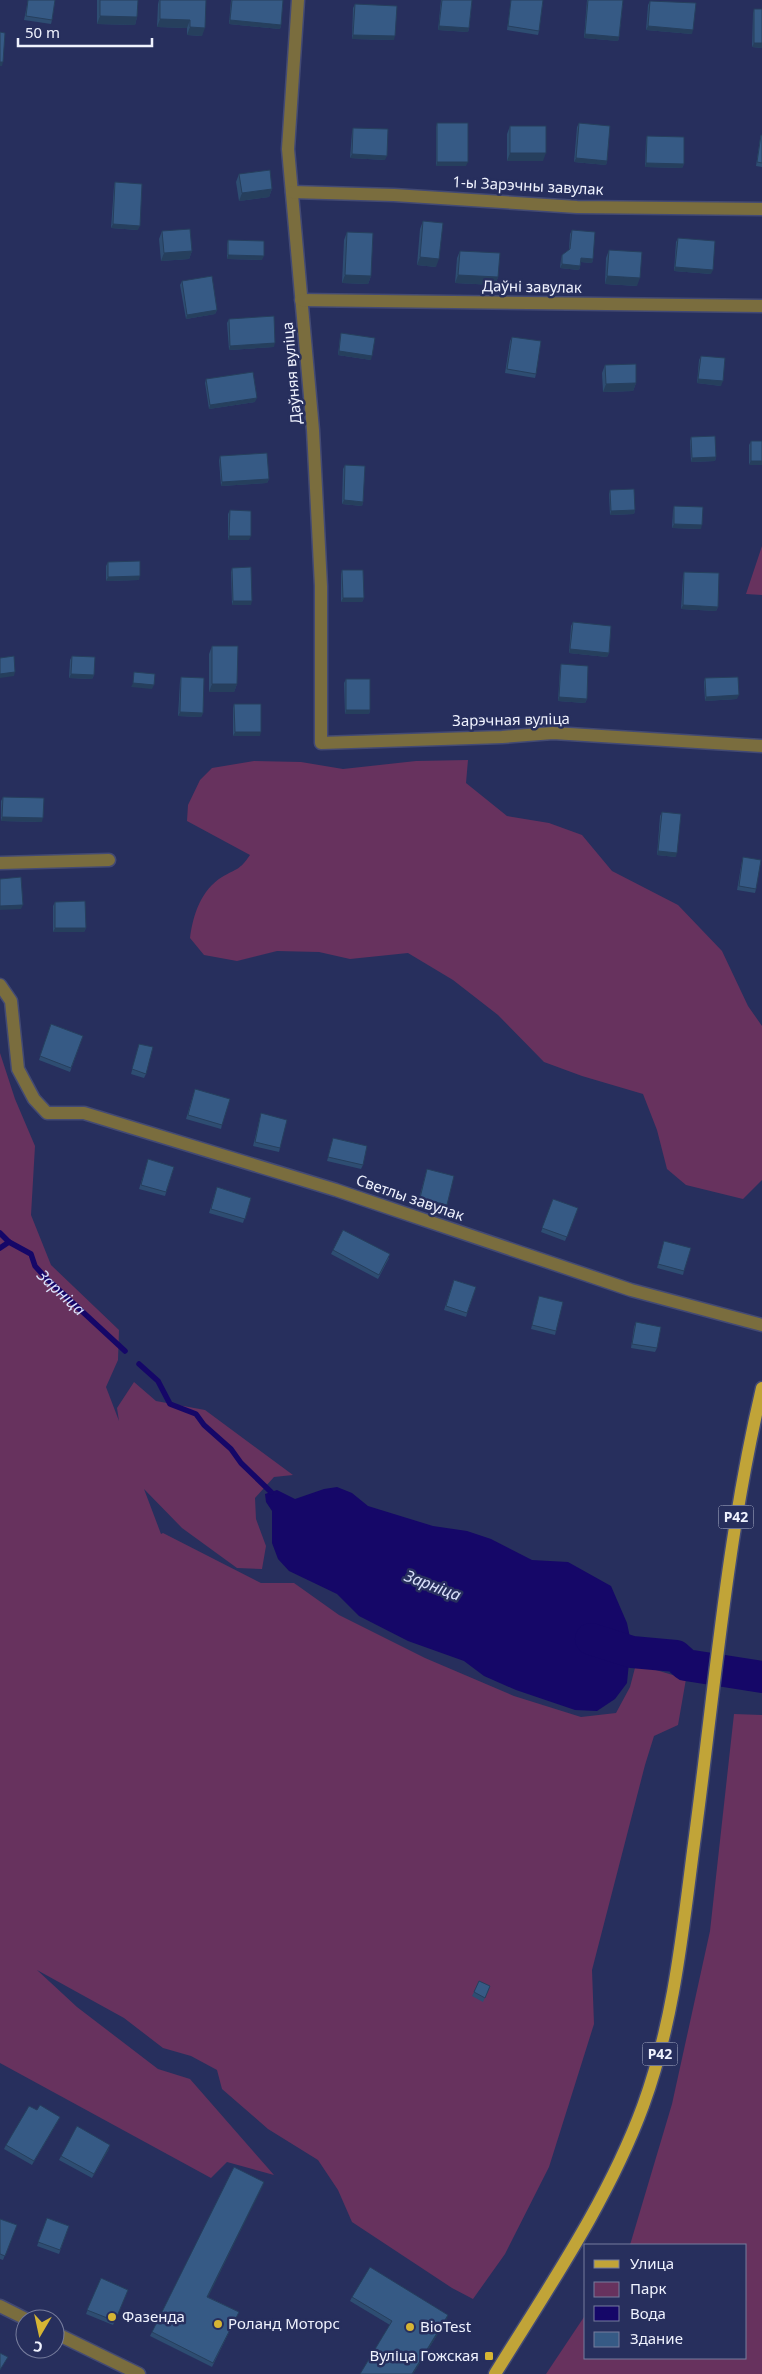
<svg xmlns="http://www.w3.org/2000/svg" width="762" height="2374" viewBox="0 0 762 2374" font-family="'Noto Sans',sans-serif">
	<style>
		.green { fill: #67325e }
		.water { fill: #150768 }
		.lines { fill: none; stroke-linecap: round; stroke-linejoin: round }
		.stream { stroke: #150768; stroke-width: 5.5 }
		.river { stroke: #150768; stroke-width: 32 }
		.minor-casing { stroke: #434a74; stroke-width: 15 }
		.tertiary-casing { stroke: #434a74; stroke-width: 15 }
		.primary-casing { stroke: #434a74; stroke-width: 15 }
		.minor { stroke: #7a6d3e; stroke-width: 12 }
		.tertiary { stroke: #7a6d3e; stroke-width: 12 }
		.primary { stroke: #c1a438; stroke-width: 12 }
		.wall { fill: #2e4d72 }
		.shaded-wall { fill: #263f5d }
		.building { fill: #365a85; stroke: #263f5d }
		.poi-dot { fill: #d6b534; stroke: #272f5d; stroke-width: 2 }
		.labels { text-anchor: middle; stroke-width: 5; stroke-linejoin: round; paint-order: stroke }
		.shield { fill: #272f5d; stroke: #b3b8ce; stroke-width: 1 }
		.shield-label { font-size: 14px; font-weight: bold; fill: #eff2fe }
		.street-label { font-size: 15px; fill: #eff2fe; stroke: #272f5d }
		.poi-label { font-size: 15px; fill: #eff2fe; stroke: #272f5d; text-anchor: start }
		.water-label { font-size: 16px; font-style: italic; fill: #dae1fb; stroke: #272f5d }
	</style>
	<rect width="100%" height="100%" fill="#272f5d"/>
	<g class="green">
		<polygon points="762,546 762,595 746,594"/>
		<path d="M468,760L466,783L507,816L549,823L582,835L612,871L678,905L722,951L748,1006L762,1026V1180L743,1199L686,1185L667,1169L657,1130L643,1094L582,1076L544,1062L498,1015L453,980L408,953L350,959L319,952L277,951L237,961L204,955L190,938C193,915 201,890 222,877C237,868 239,871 250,855L187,821L188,805L200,780L212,768L254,761L301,762L343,769L416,761Z"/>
		<polygon points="0,1053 15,1099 35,1146 31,1215 51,1265 119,1330 118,1360 106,1387 119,1421 117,1408 134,1382 156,1401 205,1410 293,1475 274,1477 255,1498 256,1519 266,1546 262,1569 237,1568 182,1528 144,1489 161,1534 163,1533 261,1583 294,1583 339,1615 425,1658 514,1696 581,1717 616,1713 630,1687 636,1664 686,1679 678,1725 654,1736 645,1765 592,1970 594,2024 549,2167 505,2254 473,2299 452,2288 352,2222 338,2190 318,2160 268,2129 222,2089 217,2070 191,2056 163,2048 124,2018 37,1970 77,2007 158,2069 190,2079 274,2175 227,2162 211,2178 0,2063"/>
		<polygon points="734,1714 762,1715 762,2374 546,2374 586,2314 586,2358 746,2358 746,2245 630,2245 672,2104 710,1931"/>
	</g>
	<polygon class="water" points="337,1487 352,1493 368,1506 433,1526 467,1531 491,1539 532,1560 568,1562 611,1586 627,1623 631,1642 627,1683 615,1699 597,1711 575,1710 516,1690 484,1676 464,1661 408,1641 359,1616 337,1594 289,1571 278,1559 272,1543 272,1511 266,1502 265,1494 277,1490 295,1499 324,1489"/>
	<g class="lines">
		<g class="stream">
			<polyline points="0,1233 9,1242"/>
			<path id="s1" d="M0,1248L9,1242L31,1254L35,1266L45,1277L125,1351"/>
			<polyline points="139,1364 158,1381 170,1404 196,1414 204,1425 231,1449 241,1463 271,1492"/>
		</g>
		<polyline class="river" points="591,1639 632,1652 676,1656 686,1665 762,1677"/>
		<defs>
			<g id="minor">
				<polyline points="298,0 288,149 313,430 321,586 321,743 502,737 553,733 762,746"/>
				<polyline points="292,192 394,195 577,207 762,209"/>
				<polyline points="301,300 762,306"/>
				<polyline points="0,863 109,860"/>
				<polyline points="0,985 11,1001 18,1069 34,1099 47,1113 84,1113 336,1190 631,1290 762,1325"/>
			</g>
			<g id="tertiary">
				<polyline points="0,2306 26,2319"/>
				<polyline points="55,2333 139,2374"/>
			</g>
			<path id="primary" d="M495,2374C548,2288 608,2201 643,2106C673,2024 682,1937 693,1851C714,1697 726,1540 762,1388"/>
		</defs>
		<use href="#minor" class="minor-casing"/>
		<use href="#tertiary" class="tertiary-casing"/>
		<use href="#primary" class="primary-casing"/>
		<use href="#minor" class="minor"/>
		<use href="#tertiary" class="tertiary"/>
		<use href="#primary" class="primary"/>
	</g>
	<g class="wall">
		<polygon points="28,0 55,0 52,20 51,24 24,20"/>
		<polygon points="97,0 138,0 137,17 135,25 97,24"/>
		<polygon points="159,0 206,0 202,36 187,35 187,28 157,27 158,4"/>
		<polygon points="231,0 283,0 281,25 280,29 229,24"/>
		<polygon points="441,0 472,0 469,28 468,32 438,30"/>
		<polygon points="511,0 543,0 539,31 538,35 507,30"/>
		<polygon points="587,0 623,0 619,37 618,41 584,38"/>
		<polygon points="650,1 692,34 646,30 648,5"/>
		<polygon points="355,4 394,40 352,39 353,8"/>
		<polygon points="754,9 762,9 762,48 752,47 753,13"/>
		<polygon points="437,123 466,166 436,166 436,127"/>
		<polygon points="579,123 607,161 606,165 574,162 577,127"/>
		<polygon points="510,126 543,161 507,161 507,134"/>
		<polygon points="353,128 385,160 350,158 352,132"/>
		<polygon points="761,135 762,135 762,167 756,166 760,139"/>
		<polygon points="647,136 684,164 682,168 645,167 646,140"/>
		<polygon points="239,174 272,189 269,197 239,201 236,182"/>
		<polygon points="115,182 138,230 111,228 114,186"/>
		<polygon points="423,221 436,267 417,265 420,229"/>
		<polygon points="572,230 593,259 592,263 581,262 579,270 560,268 561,259 562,255 569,250 570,234"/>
		<polygon points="162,231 192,251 189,259 161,261 159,239"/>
		<polygon points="347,232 371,276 368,284 342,283 344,240"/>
		<polygon points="678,238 711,274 674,271 676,242"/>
		<polygon points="228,240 262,260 227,259 227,244"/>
		<polygon points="609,250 637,286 605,284 606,258"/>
		<polygon points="460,251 498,277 495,285 455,283 457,258"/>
		<polygon points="182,281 217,310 215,314 186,319 180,285"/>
		<polygon points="229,319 274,347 229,350 227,323"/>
		<polygon points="341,333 371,360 338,355 340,337"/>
		<polygon points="512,337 536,374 535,378 505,373 510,341"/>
		<polygon points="701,356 721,386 697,383 699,360"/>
		<polygon points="605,365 636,383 633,391 603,392 602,373"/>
		<polygon points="206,379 255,402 209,409 205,383"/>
		<polygon points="691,437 716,457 715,461 691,462 690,441"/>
		<polygon points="751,441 762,441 749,465 749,445"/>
		<polygon points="220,456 269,479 267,483 221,486 219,460"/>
		<polygon points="345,465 363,502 362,506 342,504 343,469"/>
		<polygon points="610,490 635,510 634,514 610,515 609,494"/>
		<polygon points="674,506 701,529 672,528 673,510"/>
		<polygon points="230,510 249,540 228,540 228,514"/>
		<polygon points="108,562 139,580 106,581 106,566"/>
		<polygon points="232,568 251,605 232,605 231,572"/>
		<polygon points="342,570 364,598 362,602 341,602 341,574"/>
		<polygon points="684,572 718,607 716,611 681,609 683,576"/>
		<polygon points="573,622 609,653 607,657 569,653 571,626"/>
		<polygon points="212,646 237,684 234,692 209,692 209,654"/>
		<polygon points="72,656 94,675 92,679 69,678 70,660"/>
		<polygon points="561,664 587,699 585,703 558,701 560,668"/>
		<polygon points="181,677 203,713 201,717 178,716 180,681"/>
		<polygon points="705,678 737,699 705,701 704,682"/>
		<polygon points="346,679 370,710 369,714 345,714 344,683"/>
		<polygon points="234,704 260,736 233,736 233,708"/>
		<polygon points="3,797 42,822 1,821 1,801"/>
		<polygon points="662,812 676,857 657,855 660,816"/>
		<polygon points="743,857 756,889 755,893 737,890 742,861"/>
		<polygon points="55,902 86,928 84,932 53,932 53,906"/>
		<polygon points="51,1024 83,1036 70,1072 39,1060"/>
		<polygon points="138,1048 146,1074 144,1078 131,1074"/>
		<polygon points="195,1089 222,1125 221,1129 186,1119"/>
		<polygon points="261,1113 280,1148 279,1152 253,1146"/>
		<polygon points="333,1138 363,1165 361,1169 327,1161"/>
		<polygon points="147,1163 174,1167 165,1196 139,1189"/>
		<polygon points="427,1169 447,1205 446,1209 418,1202"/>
		<polygon points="217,1187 251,1198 243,1223 209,1213"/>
		<polygon points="553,1199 578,1208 565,1241 541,1232"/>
		<polygon points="663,1245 684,1271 683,1275 657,1268"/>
		<polygon points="333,1250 389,1258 378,1279 331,1254"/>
		<polygon points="454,1280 476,1287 466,1317 444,1310"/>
		<polygon points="539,1296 556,1331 555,1335 531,1329"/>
		<polygon points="636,1322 657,1348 655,1352 631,1348 634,1327"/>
		<polygon points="490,1986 483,2002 472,1996 474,1992"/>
		<polygon points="37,2110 60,2117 58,2121 32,2165 4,2149 6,2145"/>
		<polygon points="109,2149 92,2178 59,2160 61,2156"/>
		<polygon points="264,2182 208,2297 239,2312 212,2367 150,2336 152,2332"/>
		<polygon points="47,2218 69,2226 59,2254 37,2246"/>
		<polygon points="0,2219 17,2225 3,2260 0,2259"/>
		<polygon points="101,2278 128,2290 113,2325 86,2314"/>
		<polygon points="352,2297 447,2319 413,2374 360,2374 390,2325 350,2301"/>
	</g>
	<g class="shaded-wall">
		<polygon points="100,16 137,17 135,25 97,24"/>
		<polygon points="160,19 190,20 187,28 157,27"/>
		<polygon points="230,20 281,25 280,29 229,24"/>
		<polygon points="439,26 469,28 468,32 438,30"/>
		<polygon points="648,26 693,30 692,34 646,30"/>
		<polygon points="190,27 205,28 202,36 187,35"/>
		<polygon points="585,34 619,37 618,41 584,38"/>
		<polygon points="353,35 395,36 394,40 352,39"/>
		<polygon points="754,43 762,43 762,48 752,47"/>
		<polygon points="0,62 3,62 2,66 0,66"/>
		<polygon points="510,153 546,153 543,161 507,161"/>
		<polygon points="352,154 387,156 385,160 350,158"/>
		<polygon points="576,158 607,161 606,165 574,162"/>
		<polygon points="437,162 468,162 466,166 436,166"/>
		<polygon points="646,163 684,164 682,168 645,167"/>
		<polygon points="272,189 269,197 239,201 242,193"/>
		<polygon points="113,224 140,226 138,230 111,228"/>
		<polygon points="192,251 189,259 161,261 164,253"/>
		<polygon points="228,255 264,256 262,260 227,259"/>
		<polygon points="420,257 439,259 436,267 417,265"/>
		<polygon points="581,258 593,259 592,263 580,262"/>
		<polygon points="562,264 580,266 579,270 560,268"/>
		<polygon points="675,267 713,270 711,274 674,271"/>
		<polygon points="345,275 371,276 368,284 342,283"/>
		<polygon points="458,275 498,277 495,285 455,283"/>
		<polygon points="607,276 640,278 637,286 605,284"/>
		<polygon points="217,310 215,314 186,319 187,315"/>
		<polygon points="275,343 274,347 229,350 230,346"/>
		<polygon points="339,351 372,356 371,360 338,355"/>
		<polygon points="698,379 723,381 721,386 697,383"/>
		<polygon points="636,383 633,391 603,392 606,384"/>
		<polygon points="257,398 255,402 209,409 210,405"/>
		<polygon points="716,457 715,461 691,462 692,458"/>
		<polygon points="751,461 762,461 762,465 749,465"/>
		<polygon points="269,479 267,483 221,486 222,482"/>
		<polygon points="344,500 363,502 362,506 342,504"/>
		<polygon points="635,510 634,514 610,515 611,511"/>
		<polygon points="674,524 702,525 701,529 672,528"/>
		<polygon points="229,536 251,536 249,540 228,540"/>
		<polygon points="140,576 139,580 106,581 108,577"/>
		<polygon points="343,598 364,598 362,602 341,602"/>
		<polygon points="233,601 252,601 251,605 232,605"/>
		<polygon points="683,605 718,607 716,611 681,609"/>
		<polygon points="570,649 609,653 607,657 569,653"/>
		<polygon points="15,672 14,676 0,678 0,674"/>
		<polygon points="71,674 94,675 92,679 69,678"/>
		<polygon points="133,683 154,685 152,689 131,687"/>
		<polygon points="212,684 237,684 234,692 209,692"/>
		<polygon points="739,695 737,699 705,701 706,697"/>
		<polygon points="559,697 587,699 585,703 558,701"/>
		<polygon points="346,710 370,710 369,714 345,714"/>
		<polygon points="180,712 203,713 201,717 178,716"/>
		<polygon points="235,732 261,732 260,736 233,736"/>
		<polygon points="2,817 43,818 42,822 1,821"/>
		<polygon points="658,851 677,853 676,857 657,855"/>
		<polygon points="23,905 21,909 0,910 0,906"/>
		<polygon points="55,928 86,928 84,932 53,932"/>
		<polygon points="60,2117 58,2121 32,2165 34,2161"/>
		<polygon points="110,2145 109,2149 92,2178 94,2174"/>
		<polygon points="264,2182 263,2186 206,2301 207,2297"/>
		<polygon points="448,2315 447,2319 413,2374 412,2374"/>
	</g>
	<g class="building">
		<polygon points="28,0 55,0 52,20 26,16"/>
		<polygon points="100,0 138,0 137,17 100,16"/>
		<polygon points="160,0 206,0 205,28 190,27 190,20 160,19"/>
		<polygon points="232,0 283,0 281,25 230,20"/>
		<polygon points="442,0 472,0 469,28 439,26"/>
		<polygon points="511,0 543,0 539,31 508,26"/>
		<polygon points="588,0 623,0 619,37 585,34"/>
		<polygon points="650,1 696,3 693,30 648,26"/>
		<polygon points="355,4 397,6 395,36 353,35"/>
		<rect x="754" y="9" width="8" height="34"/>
		<polygon points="0,32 5,33 3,62 0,62"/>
		<rect x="437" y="123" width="31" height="39"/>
		<polygon points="579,123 610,126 607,161 576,158"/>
		<rect x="510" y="126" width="36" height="27"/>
		<polygon points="353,128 388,129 387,156 352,154"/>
		<polygon points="761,135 762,135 762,163 757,162"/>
		<polygon points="647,136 684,137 684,164 646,163"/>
		<polygon points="270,170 272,189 242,193 239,174"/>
		<polygon points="115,182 142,184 140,226 113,224"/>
		<polygon points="423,221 443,223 439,259 420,257"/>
		<polygon points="190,229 192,251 164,253 162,231"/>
		<polygon points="572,230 595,232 593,259 581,258 580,266 562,264 562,255 570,249"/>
		<polygon points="347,232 373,233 371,276 345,275"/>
		<polygon points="678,238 715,241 713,270 675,267"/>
		<polygon points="228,240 264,241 264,256 228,255"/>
		<polygon points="609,250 642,252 640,278 607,276"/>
		<polygon points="460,251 500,253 498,277 458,275"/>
		<polygon points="212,276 217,310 187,315 182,281"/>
		<polygon points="274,316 275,343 230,346 229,319"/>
		<polygon points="341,333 375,338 372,356 339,351"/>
		<polygon points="512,337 541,341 536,374 507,369"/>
		<polygon points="701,356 725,358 723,381 698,379"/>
		<polygon points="636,364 636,383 606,384 605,365"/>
		<polygon points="253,372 257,398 210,405 206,379"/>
		<polygon points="715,436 716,457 692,458 691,437"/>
		<rect x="751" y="441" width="11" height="20"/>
		<polygon points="267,453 269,479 222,482 220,456"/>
		<polygon points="345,465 365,466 363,502 344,500"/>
		<polygon points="634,489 635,510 611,511 610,490"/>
		<polygon points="674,506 703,507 702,525 674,524"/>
		<polygon points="230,510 251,511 251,536 229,536"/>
		<polygon points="140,561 140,576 108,577 108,562"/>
		<polygon points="251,567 252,601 233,601 232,568"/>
		<polygon points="342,570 363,570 364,598 343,598"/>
		<polygon points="684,572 719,573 718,607 683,605"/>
		<polygon points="573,622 611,626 609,653 570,649"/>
		<polygon points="212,646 238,646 237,684 212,684"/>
		<polygon points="14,656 15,672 0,674 0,658"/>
		<polygon points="72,656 95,657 94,675 71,674"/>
		<polygon points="561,664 588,666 587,699 559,697"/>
		<polygon points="134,672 155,674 154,685 133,683"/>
		<polygon points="181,677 204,678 203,713 180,712"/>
		<polygon points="738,677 739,695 706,697 705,678"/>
		<rect x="346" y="679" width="24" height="31"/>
		<polygon points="234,704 261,704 261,732 235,732"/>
		<polygon points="3,797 44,798 43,818 2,817"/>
		<polygon points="662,812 681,814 677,853 658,851"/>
		<polygon points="743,857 761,860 756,889 739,886"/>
		<polygon points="21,877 23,905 0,906 0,879"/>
		<polygon points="85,901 86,928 55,928 55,902"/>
		<polygon points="51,1024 83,1036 71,1068 40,1056"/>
		<polygon points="139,1044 153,1047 146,1074 132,1069"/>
		<polygon points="195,1089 230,1099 222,1125 188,1115"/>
		<polygon points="261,1113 287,1120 280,1148 255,1142"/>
		<polygon points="333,1138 367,1146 363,1165 328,1157"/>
		<polygon points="148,1159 174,1167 166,1192 141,1185"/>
		<polygon points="427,1169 454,1176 447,1205 420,1198"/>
		<polygon points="217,1187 251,1198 245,1219 211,1209"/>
		<polygon points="553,1199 578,1208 567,1237 542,1228"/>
		<polygon points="343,1230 390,1254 379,1275 333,1250"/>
		<polygon points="664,1241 691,1248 684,1271 658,1264"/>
		<polygon points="454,1280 476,1287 467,1313 446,1306"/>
		<polygon points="539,1296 563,1302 556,1331 532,1325"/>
		<polygon points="636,1322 661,1327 657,1348 632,1344"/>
		<polygon points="479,1981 490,1986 485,1998 474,1992"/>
		<polygon points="40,2105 60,2117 34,2161 6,2145 29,2106 37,2110"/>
		<polygon points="77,2126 110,2145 94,2174 61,2156"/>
		<polygon points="234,2167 264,2182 207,2297 239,2312 213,2363 152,2332"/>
		<polygon points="47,2218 69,2226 60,2250 38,2242"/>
		<polygon points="0,2219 17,2225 5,2256 0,2254"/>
		<polygon points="370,2267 448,2315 412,2374 360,2374 392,2321 352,2297"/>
		<polygon points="101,2278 128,2290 115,2321 87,2310"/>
		<polygon points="0,2353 8,2357 0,2370"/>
	</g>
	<g class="poi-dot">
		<circle cx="112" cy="2317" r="5"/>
		<circle cx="218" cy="2324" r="5"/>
		<circle cx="410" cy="2327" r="5"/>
		<rect x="484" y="2351" width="10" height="10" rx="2.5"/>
	</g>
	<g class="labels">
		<g class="shield">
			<rect x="718.5" y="1505.5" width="35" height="23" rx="4"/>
			<rect x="642.5" y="2042.5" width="35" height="23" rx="4"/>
		</g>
		<g class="shield-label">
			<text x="736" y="1522">Р42</text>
			<text x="660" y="2059">Р42</text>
		</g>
		<g class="street-label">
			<text transform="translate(528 186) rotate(3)" y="5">1-ы Зарэчны завулак</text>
			<text transform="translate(532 287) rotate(1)" y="5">Даўні завулак</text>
			<text transform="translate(292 373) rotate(-95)" y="5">Даўняя вуліца</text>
			<text transform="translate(511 720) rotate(-1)" y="5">Зарэчная вуліца</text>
			<text transform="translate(410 1198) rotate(19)" y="5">Светлы завулак</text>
		</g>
		<g class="poi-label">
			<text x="122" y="2322">Фазенда</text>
			<text x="228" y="2329">Роланд Моторс</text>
			<text x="420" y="2332">BioTest</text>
			<text x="479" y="2361" text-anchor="end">Вуліца Гожская</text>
		</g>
		<g class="water-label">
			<text dy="6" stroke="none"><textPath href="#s1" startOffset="86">Зарніца</textPath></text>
			<text transform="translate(433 1585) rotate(21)" y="6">Зарніца</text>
		</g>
	</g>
	<rect x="584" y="2244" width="162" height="115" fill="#272f5d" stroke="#777d9d"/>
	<rect x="594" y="2260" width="25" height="8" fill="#c1a438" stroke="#777d9d"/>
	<text x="630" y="2269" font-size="15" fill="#eff2fe">Улица</text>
	<rect x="594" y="2282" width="25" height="15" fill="#67325e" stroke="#777d9d"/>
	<text x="630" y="2294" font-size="15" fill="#eff2fe">Парк</text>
	<rect x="594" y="2306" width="25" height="15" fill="#150768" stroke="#777d9d"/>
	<text x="630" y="2319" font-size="15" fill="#eff2fe">Вода</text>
	<rect x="594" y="2332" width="25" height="15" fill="#365a85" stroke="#777d9d"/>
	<text x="630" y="2344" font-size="15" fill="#eff2fe">Здание</text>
	<g transform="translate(40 2334) rotate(189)"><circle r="24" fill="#272f5d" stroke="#777d9d"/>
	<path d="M0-4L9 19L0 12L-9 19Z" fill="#d6b534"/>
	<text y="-8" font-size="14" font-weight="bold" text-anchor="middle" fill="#eff2fe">С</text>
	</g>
	<path d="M18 38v8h134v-8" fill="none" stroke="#eff2fe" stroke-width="2.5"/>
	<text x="25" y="38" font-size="15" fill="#eff2fe" stroke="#272f5d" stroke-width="4" paint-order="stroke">50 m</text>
</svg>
